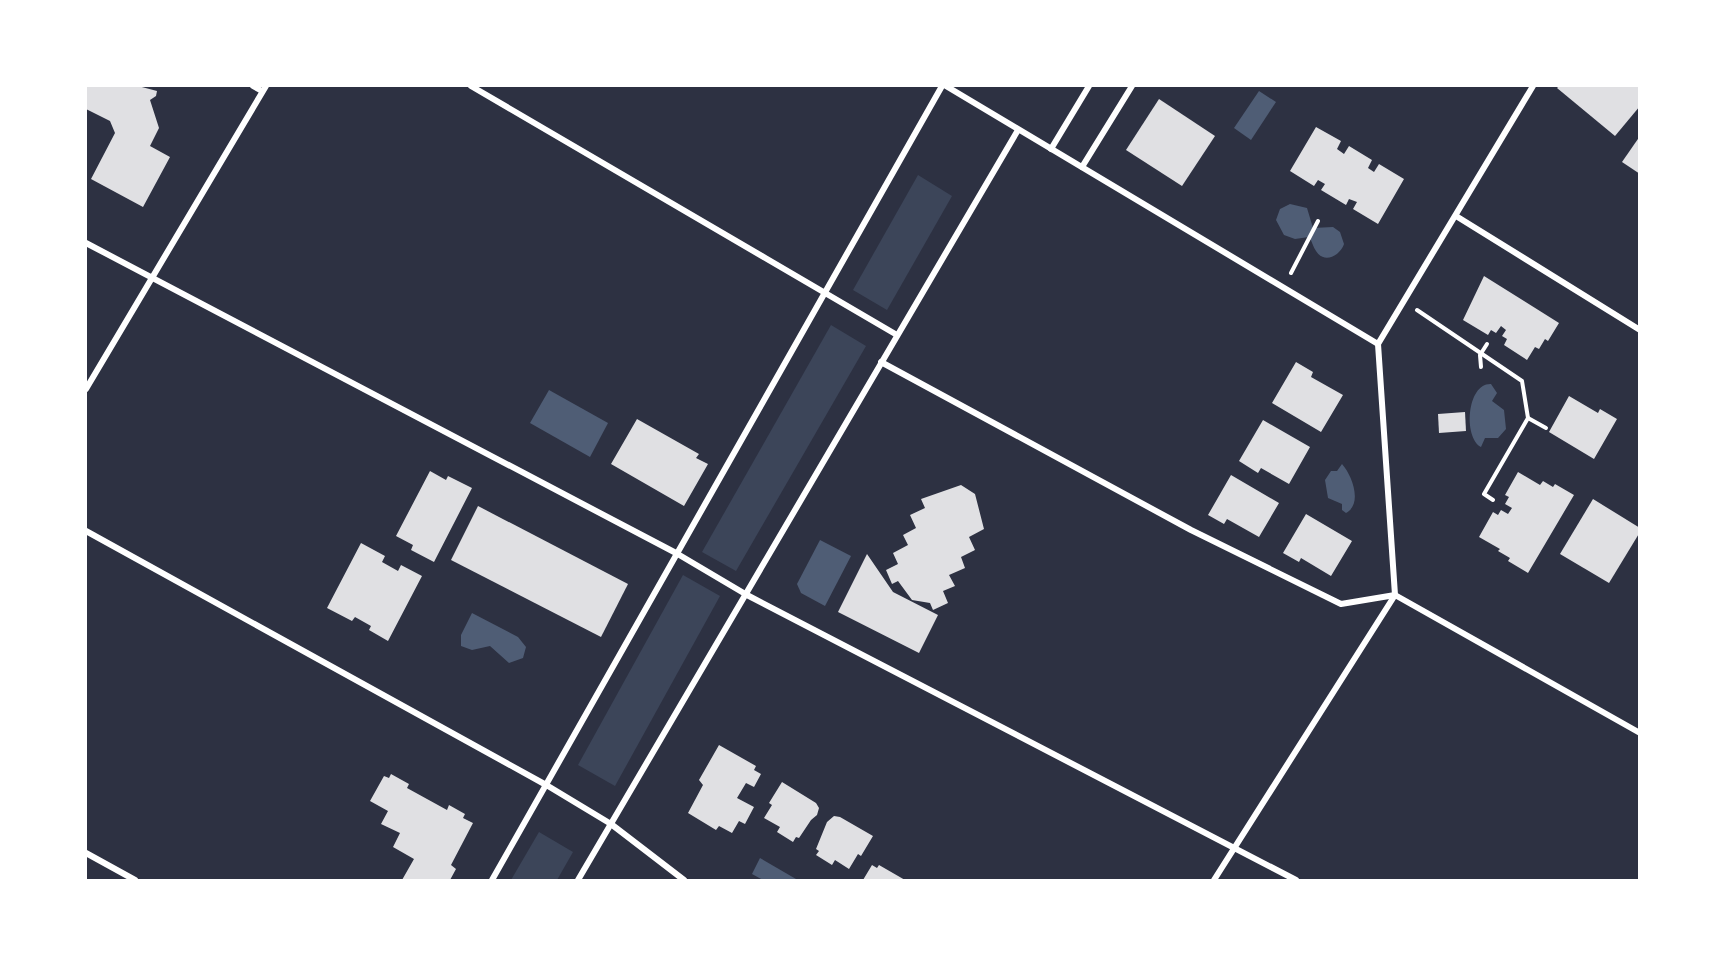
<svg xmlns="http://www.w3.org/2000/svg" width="1725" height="966" viewBox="0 0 1725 966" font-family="'Roboto Condensed',sans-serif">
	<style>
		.green { fill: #3c4559 }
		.water { fill: #4f5d75 }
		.building { fill: #e0e0e3 }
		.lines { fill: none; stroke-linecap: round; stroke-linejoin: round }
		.path { stroke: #fff; stroke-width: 4 }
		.minor { stroke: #fff; stroke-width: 6 }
	</style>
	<rect width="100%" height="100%" fill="#2d3142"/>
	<g class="green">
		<polygon points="918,175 952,196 887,310 853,290"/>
		<polygon points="831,325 866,346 736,571 702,552"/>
		<polygon points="683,575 720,596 615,786 578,765"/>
		<polygon points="539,832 573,852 557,880 511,880"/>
	</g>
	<g class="water">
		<polygon points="1259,91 1276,102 1251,140 1234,128"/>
		<path d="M1290,204L1307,208L1313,228L1333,227L1340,232L1344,244C1340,256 1324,264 1316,251C1313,247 1312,241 1309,237L1295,239L1284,235L1276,220L1280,209Z"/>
		<path d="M1491,384L1497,393L1492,401L1504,410L1506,429L1498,438H1485L1481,447C1463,437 1467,383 1491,384Z"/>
		<polygon points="549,390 608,423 590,457 530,423"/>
		<path d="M1342,464C1352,475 1363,504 1346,513L1342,510V504L1328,498L1325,480L1331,471H1337Z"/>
		<polygon points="820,540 851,556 825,606 801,593 797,584"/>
		<polygon points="472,613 518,637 526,647 523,658 509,663 490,646 472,650 461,646 461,635"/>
		<polygon points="760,858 796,879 795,880 763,880 752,874"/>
	</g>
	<g class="building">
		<polygon points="86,86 138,86 157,91 156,96 150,100 159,128 150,146 170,157 143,207 91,179 115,133 110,121 86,109"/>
		<polygon points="1559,86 1640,86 1640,106 1615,136 1557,88"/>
		<polygon points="1159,99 1215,136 1182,186 1126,150"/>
		<polygon points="1316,127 1341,141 1337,149 1344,154 1349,146 1372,160 1368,168 1374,172 1379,164 1404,179 1378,224 1353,209 1357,202 1349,199 1346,205 1321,190 1325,184 1318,180 1314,186 1290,171"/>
		<polygon points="1640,136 1640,174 1622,162"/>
		<polygon points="1484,276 1559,323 1548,341 1545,339 1539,349 1535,347 1527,360 1504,345 1507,339 1502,336 1506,330 1501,326 1496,333 1491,330 1488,335 1463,320"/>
		<polygon points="1296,362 1313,372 1311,377 1343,395 1321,432 1272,403"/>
		<polygon points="1569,396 1598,413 1600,409 1617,419 1594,459 1549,432"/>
		<polygon points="1465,412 1466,431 1439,433 1438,414"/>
		<polygon points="637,419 699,454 696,458 708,464 684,506 611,464"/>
		<polygon points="1263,420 1310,447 1289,484 1261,468 1258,473 1239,461"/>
		<polygon points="430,471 446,480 448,476 472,488 434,562 411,550 413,545 396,536"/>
		<polygon points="1518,472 1540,485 1543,481 1553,487 1555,484 1574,495 1528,573 1508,561 1510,558 1498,551 1500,549 1479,537 1493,512 1498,515 1501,510 1508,514 1512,508 1505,504 1509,497 1505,495"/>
		<polygon points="1231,475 1279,503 1259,537 1227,519 1224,524 1208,515"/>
		<polygon points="961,485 975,494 984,529 969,537 975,550 961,557 965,568 949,575 955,586 943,591 948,603 933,610 930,603 912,600 898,581 892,584 886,570 898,564 893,553 908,545 903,535 916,528 910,515 925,508 921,499"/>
		<polygon points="1593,499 1640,528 1640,532 1609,583 1560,554"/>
		<polygon points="478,506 628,584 601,637 451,560"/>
		<polygon points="1306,514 1352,541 1331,576 1301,558 1299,562 1283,553"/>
		<polygon points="361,543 385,556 382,562 398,571 401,565 422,576 388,641 369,630 371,626 355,617 352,621 327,608"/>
		<polygon points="867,554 893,592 938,615 919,653 838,612"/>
		<polygon points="719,745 756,766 754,770 761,774 754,787 746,783 737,798 754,807 745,824 739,821 732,833 719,826 716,830 688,813 703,785 699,780"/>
		<polygon points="391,774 409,784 407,788 447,810 449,805 465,814 463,818 473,823 451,865 456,869 450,880 402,880 414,859 393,847 400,833 381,824 388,811 370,801 384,776 389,778"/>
		<polygon points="782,782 816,803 819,808 817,815 811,820 799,838 796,837 793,842 777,832 780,827 764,818 772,805 769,803"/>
		<polygon points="834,816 840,817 873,836 861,856 858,854 849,869 835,860 832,865 816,855 819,851 816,849 827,822"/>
		<polygon points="872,865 877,868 879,865 905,880 863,880"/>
	</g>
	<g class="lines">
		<g class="path">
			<polyline points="1291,273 1318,221"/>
			<polyline points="1417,310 1522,381 1528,418 1484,494 1493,500"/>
			<polyline points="1481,367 1480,355 1487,344"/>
			<polyline points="1528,418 1546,428"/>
		</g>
		<g class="minor">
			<polyline points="253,86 262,91"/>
			<polyline points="471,86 897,335"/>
			<polyline points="946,86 1378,344"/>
			<polyline points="1051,149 1089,86"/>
			<polyline points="1082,167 1132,86"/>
			<polyline points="1456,216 1640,330"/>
			<polyline points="86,243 676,553 747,595 1296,880"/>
			<polyline points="881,362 1191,530 1341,604 1395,595 1640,733"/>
			<polyline points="86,389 266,86"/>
			<polyline points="86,531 548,786 611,824 684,880"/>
			<polyline points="86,853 135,880"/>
			<polyline points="492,880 942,86"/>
			<polyline points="578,880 1018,130"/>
			<polyline points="1214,880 1395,595 1378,344 1533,86"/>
		</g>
	</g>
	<rect width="1725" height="966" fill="none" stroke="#ffffff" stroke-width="174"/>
</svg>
